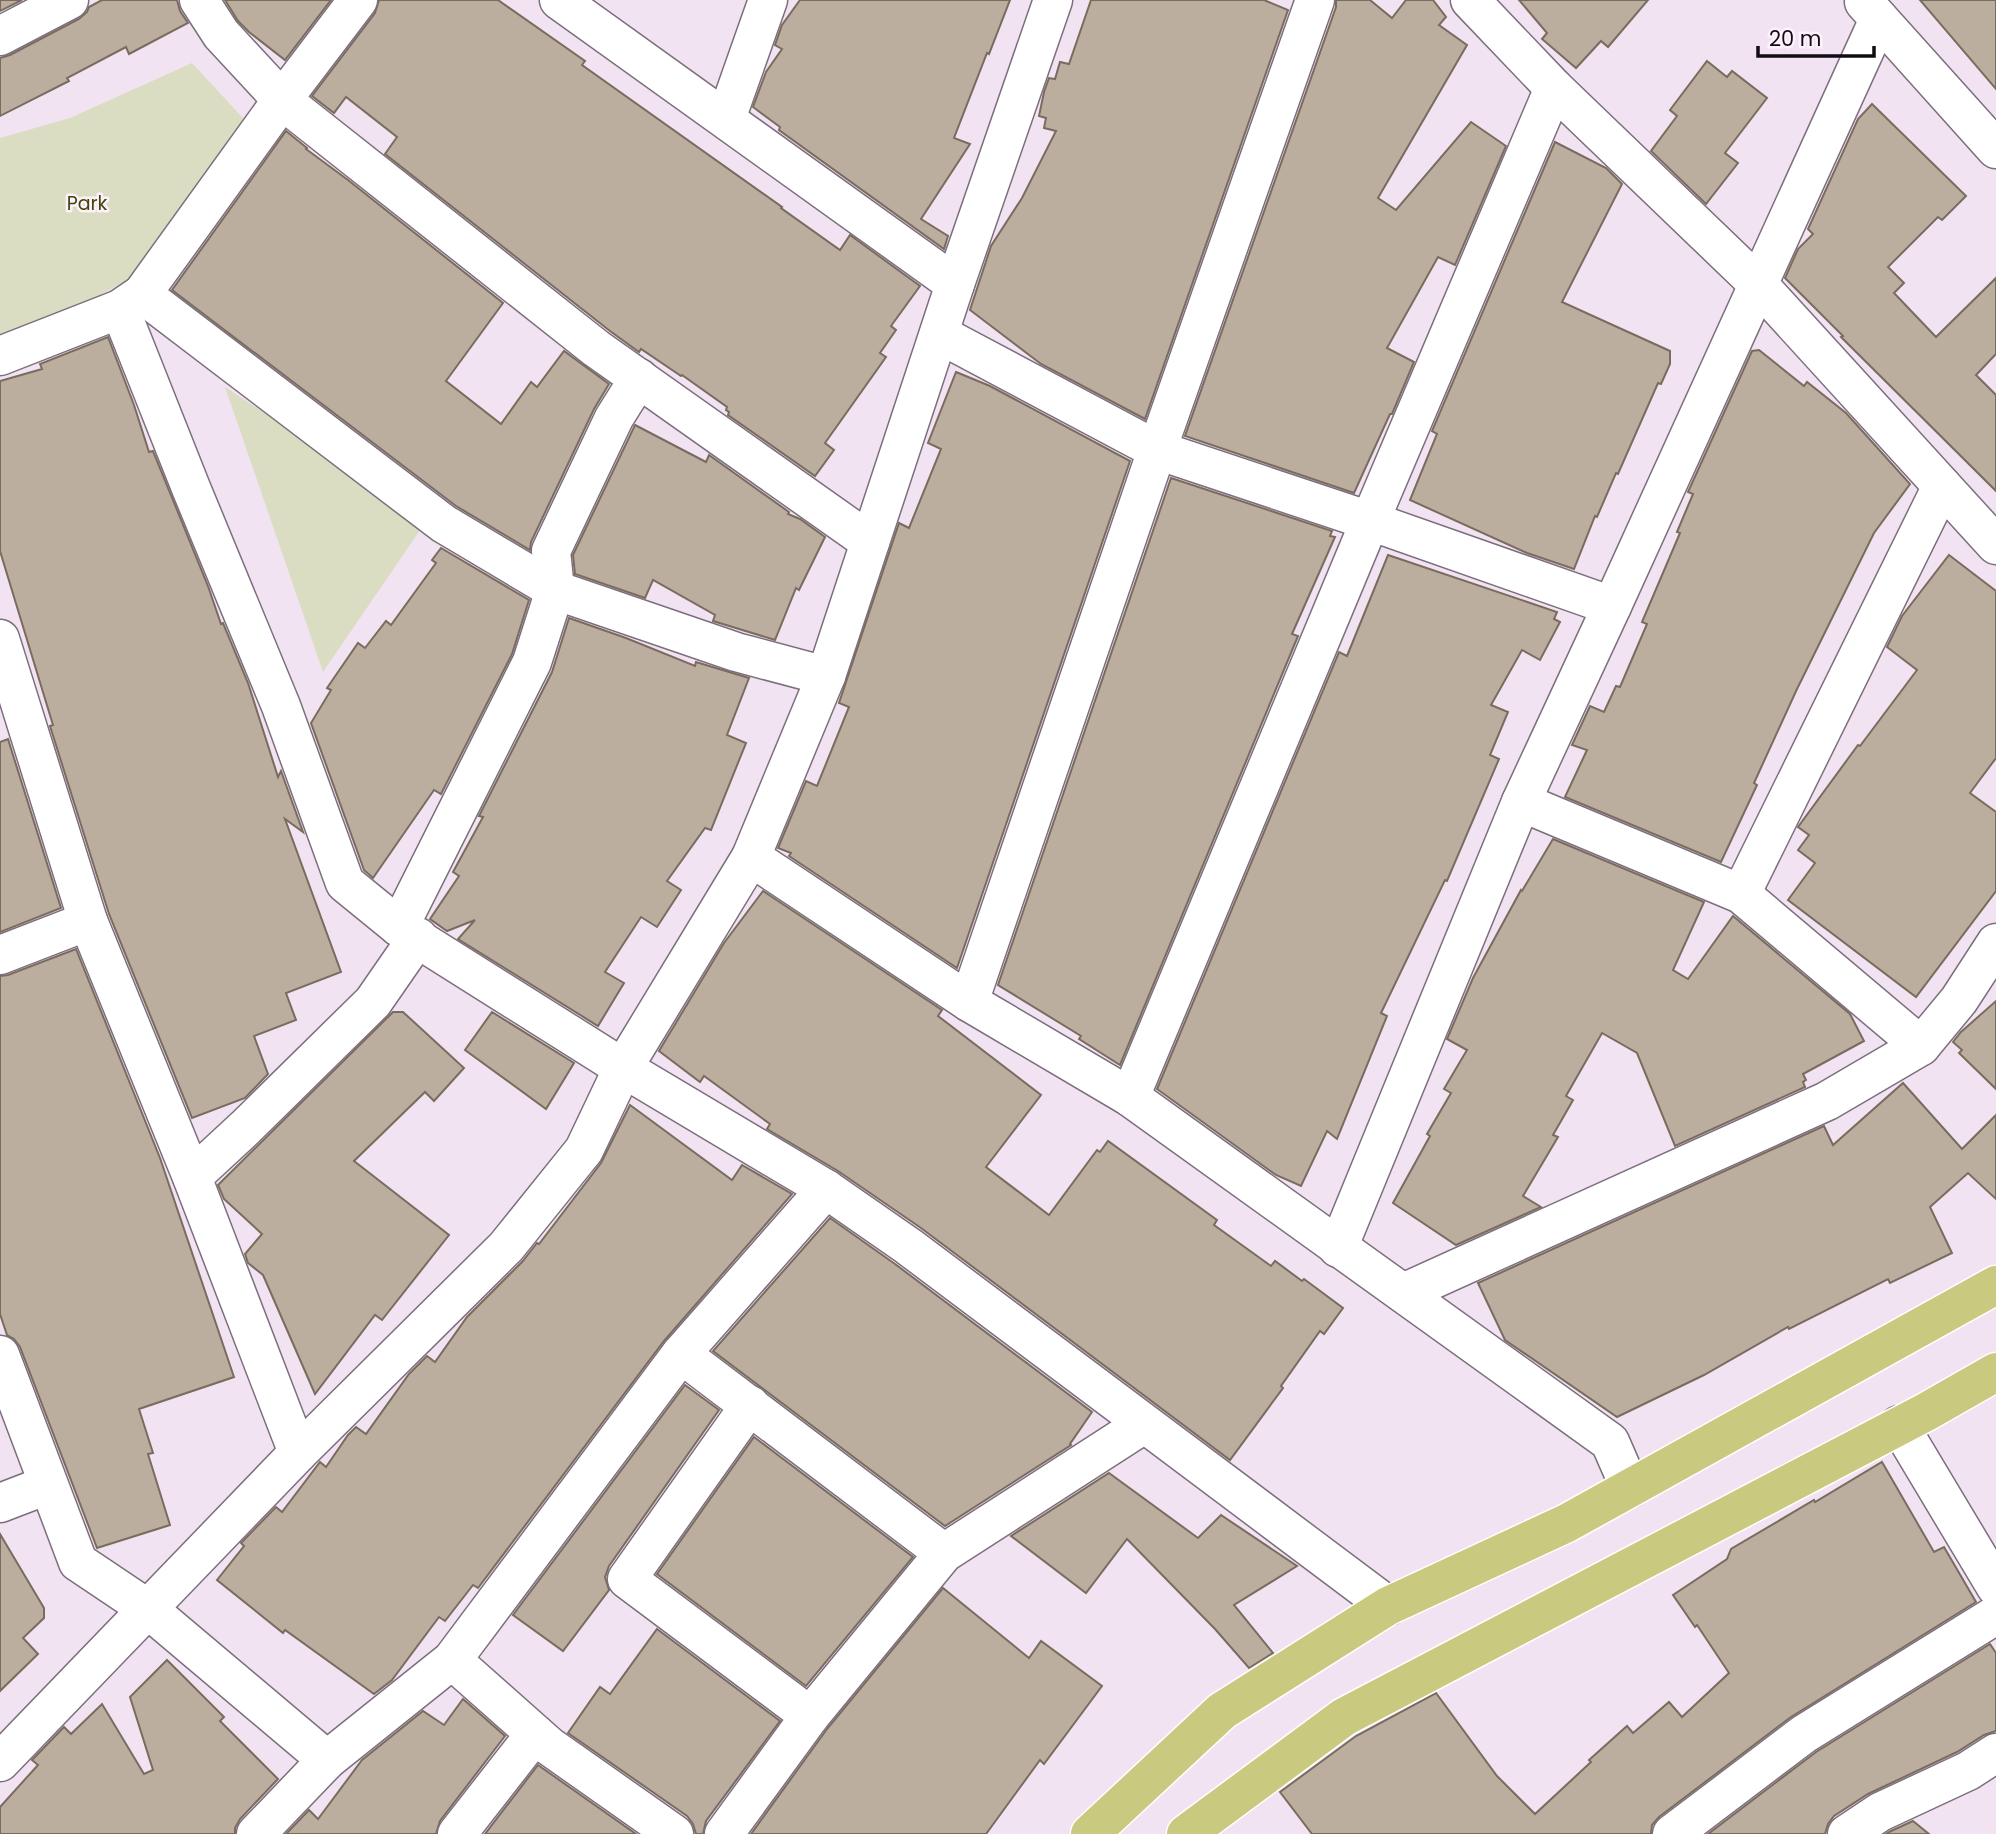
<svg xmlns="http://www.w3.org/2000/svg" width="1996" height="1834" viewBox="0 0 1996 1834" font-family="Poppins,sans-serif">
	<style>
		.green { fill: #daddc2 }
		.building { fill: #bcae9f; stroke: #796c5e; stroke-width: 2 }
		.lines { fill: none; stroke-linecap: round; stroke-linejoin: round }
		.minor-casing { stroke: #7c6f7d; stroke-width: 41 }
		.major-casing { stroke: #fff; stroke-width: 41 }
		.minor { stroke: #fff; stroke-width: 38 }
		.major { stroke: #cac980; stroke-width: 38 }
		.labels { text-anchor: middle; stroke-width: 5; stroke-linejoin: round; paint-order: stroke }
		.park-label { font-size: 19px; fill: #424505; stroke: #fef1fe }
	</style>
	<rect width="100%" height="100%" fill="#f2e3f3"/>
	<g class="green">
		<polygon points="192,63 254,130 155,265 52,321 0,337 0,138 70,118"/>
		<polygon points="225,387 427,520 323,672"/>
	</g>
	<g class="building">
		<polygon points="0,0 22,0 0,11"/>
		<polygon points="102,0 177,0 180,11 188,23 129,54 126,47 67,78 69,81 0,116 0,58 10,55 79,19 87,12 89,7"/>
		<polygon points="225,0 331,0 285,60 249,32 238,21"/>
		<polygon points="379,0 498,0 585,61 582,65 782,207 781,208 840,250 850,235 920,286 891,326 896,330 880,353 886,357 825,443 834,450 815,476 728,415 729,412 726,410 727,407 682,375 681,376 641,349 639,352 610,331 385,154 397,137 346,97 334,113 312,96 375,13"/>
		<polygon points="800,0 1010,0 989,54 987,53 954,138 970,144 921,219 948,236 944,249 779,130 780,127 753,107 766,72 782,49 775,45 782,25"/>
		<polygon points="1091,0 1264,0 1288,10 1145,419 1041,364 970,310 991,246 1022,198 1056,131 1044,128 1046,118 1039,116 1044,92 1049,78 1055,79 1060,62 1069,64"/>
		<polygon points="1336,0 1370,0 1392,18 1406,0 1433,0 1446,17 1439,25 1467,45 1378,198 1396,210 1471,122 1506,146 1455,265 1438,257 1387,348 1414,362 1392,414 1390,414 1354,493 1185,436 1336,7"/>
		<polygon points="1519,0 1648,0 1608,47 1601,41 1576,68 1542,39 1547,33"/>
		<polygon points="1920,0 1996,0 1996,89"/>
		<polygon points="1707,61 1727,77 1732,71 1767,98 1725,153 1738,163 1706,204 1651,151 1677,116 1670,110"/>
		<polygon points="1872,104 1966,196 1942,220 1938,217 1888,267 1904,283 1894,293 1936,337 1996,278 1996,354 1976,375 1996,395 1996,491 1841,337 1843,336 1785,278 1798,249 1813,234 1808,229 1858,119"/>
		<polygon points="286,131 307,148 306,149 348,180 503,303 446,381 501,424 531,382 537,387 564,351 609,384 594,409 531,542 530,550 456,506 172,290"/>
		<polygon points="1555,142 1606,168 1622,184 1562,302 1670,351 1670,364 1661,384 1658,383 1618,474 1616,473 1597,517 1595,516 1574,569 1527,553 1410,500 1437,434 1432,431"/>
		<polygon points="108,337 134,405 149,452 153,451 208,586 221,624 223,623 248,683 278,777 281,771 303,832 285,819 341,972 286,993 296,1020 254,1036 268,1074 245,1098 192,1118 109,914 50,726 53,725 0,551 0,381 42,369 40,364"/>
		<polygon points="1759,350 1804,386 1807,382 1846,413 1910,484 1874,533 1797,689 1754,783 1757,785 1721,862 1565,797 1587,750 1572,745 1590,706 1604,712 1616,686 1620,687 1647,624 1642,622 1680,533 1677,532 1693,494 1688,492 1752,351"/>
		<polygon points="956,372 990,386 1130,461 957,968 789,856 791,853 778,848 806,781 817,786 849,707 839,703 899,523 909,528 941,449 928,443"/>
		<polygon points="635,425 706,462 709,455 789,512 788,514 800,519 825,537 799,590 796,588 775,640 713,621 715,615 653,580 645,598 575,574 573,555"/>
		<polygon points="1171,478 1332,531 1330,536 1335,537 1292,634 1298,636 1120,1065 1079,1039 1081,1036 998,985"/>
		<polygon points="441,548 529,600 512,654 441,794 434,790 373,878 364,870 311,723 331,690 327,688 358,643 365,648 386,621 391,625 436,563 432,560"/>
		<polygon points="1388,555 1557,612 1554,619 1560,622 1540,660 1522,650 1491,705 1508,712 1490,755 1499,759 1447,881 1445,880 1381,1013 1387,1016 1337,1139 1327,1131 1301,1186 1276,1175 1157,1089 1339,652 1347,656"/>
		<polygon points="1949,555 1996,591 1996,758 1970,793 1996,812 1996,891 1916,997 1788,900 1815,863 1798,850 1809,835 1798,827 1858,745 1860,746 1917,670 1887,647 1902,616"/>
		<polygon points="569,618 626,638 695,666 696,662 749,678 727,735 746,743 711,830 705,828 667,881 681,890 657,927 641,917 605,972 624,983 598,1026 458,939 475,920 447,931 430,919 459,876 453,872 483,817 479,816 552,672"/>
		<polygon points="8,739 61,908 0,932 0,742"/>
		<polygon points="1553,839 1704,902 1673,970 1688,979 1733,916 1850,1014 1864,1041 1803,1074 1806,1080 1803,1082 1805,1087 1675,1146 1637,1053 1602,1033 1566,1096 1573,1100 1553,1135 1558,1137 1523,1196 1541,1207 1456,1245 1393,1203 1430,1136 1427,1134 1451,1093 1444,1089 1467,1050 1447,1039 1473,978 1521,890 1522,891"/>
		<polygon points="763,891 942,1010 938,1016 1041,1095 986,1167 1049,1215 1097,1150 1100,1152 1108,1141 1217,1220 1214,1225 1271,1266 1275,1261 1302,1281 1304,1279 1343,1308 1324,1334 1320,1331 1281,1386 1283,1388 1230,1460 921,1228 838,1171 767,1129 770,1124 704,1076 700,1082 659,1051 724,943"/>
		<polygon points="76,949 160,1158 234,1377 139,1409 153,1453 148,1454 170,1525 97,1548 20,1347 14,1339 7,1335 0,1314 0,976 8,975"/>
		<polygon points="1996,1001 1996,1089 1959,1053 1962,1050 1953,1042 1961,1032"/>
		<polygon points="393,1012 403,1012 464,1068 434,1101 425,1092 354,1161 449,1235 382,1320 375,1315 315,1394 263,1275 248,1263 245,1254 262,1234 224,1199 218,1185"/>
		<polygon points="492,1012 574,1063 546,1109 465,1050"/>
		<polygon points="1903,1083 1962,1149 1996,1115 1996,1199 1968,1173 1930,1207 1952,1253 1890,1283 1888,1279 1789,1329 1788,1327 1704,1375 1617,1417 1505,1340 1478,1283 1824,1126 1833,1145"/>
		<polygon points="630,1105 732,1180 742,1165 792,1194 664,1341 478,1588 473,1585 445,1621 439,1617 392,1680 374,1694 285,1630 283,1633 217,1580 244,1546 241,1543 276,1507 282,1512 320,1462 326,1467 348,1435 356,1427 366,1434 409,1374 427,1356 435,1362 467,1317 522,1262 537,1243 539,1244 601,1163"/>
		<polygon points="830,1218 895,1264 1092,1412 1070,1444 1071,1445 945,1526 713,1351"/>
		<polygon points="685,1385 719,1410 609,1566 605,1577 609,1590 563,1651 513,1615"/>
		<polygon points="754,1437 913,1557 806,1686 657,1574"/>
		<polygon points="1882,1462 1934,1552 1944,1547 1976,1602 1791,1717 1659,1817 1652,1825 1651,1834 1312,1834 1280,1792 1356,1736 1436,1693 1497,1776 1535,1814 1591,1762 1589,1760 1627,1726 1633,1733 1669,1702 1682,1717 1729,1673 1697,1625 1695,1627 1673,1595 1727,1559 1731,1549 1814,1500 1815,1502"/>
		<polygon points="1109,1473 1198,1538 1221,1515 1297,1566 1234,1605 1273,1653 1249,1668 1215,1629 1127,1539 1086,1593 1011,1536"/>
		<polygon points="0,1534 44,1608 44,1618 23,1638 38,1654 0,1691"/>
		<polygon points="943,1588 1029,1658 1041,1641 1102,1686 1044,1764 1040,1760 986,1834 751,1834 827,1729"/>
		<polygon points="657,1629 780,1721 706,1821 703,1834 696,1834 693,1824 687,1816 568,1733 600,1687 610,1694"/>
		<polygon points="1990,1644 1996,1653 1996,1731 1984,1735 1957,1752 1868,1794 1834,1816 1828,1824 1825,1834 1708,1834 1816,1752"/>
		<polygon points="167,1660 224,1717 220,1721 278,1779 240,1819 235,1828 235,1834 0,1834 0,1807 38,1765 32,1760 64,1727 71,1734 102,1704 144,1774 153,1770 130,1697"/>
		<polygon points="463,1699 505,1736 440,1821 436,1834 286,1834 309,1810 318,1819 362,1760 423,1711 444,1725"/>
		<polygon points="538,1765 636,1834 485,1834"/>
		<polygon points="1913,1821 1929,1834 1886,1834 1891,1831"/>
	</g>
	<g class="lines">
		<defs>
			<g id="minor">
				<polyline points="199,0 221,34 282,100 597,349 870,542"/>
				<polyline points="559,0 955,284"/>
				<polyline points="1053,0 955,284 826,676 751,857 969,1002 1130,1097 1610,1442 1630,1488"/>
				<polyline points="1470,0 1554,88 1758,284 1996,545"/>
				<polyline points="1864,2 1996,149"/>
				<polyline points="0,36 69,0"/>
				<polyline points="726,119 768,0"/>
				<polyline points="142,294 444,524 555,590 736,652 826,676"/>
				<polyline points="120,309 191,488 281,706 345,883 399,927 623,1068 826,1189 908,1246 1388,1606"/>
				<polyline points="939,334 1157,450 1370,521 1612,606"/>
				<polyline points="0,356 120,309 142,294 282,100 358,0"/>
				<polyline points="0,639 88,921 192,1177 298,1453"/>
				<polyline points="1521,802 1741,894 1921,1046"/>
				<polyline points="1741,894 1942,486"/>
				<polyline points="399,927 532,662 555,590 551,551 614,418 639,378"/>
				<polyline points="0,955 88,921"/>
				<polyline points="969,1002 1157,450 1315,0"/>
				<polyline points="1130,1097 1370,521 1554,88"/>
				<polyline points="192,1177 246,1127 373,1002 418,937"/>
				<polyline points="1338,1248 1521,802 1612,606 1879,19"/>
				<polyline points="1403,1293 1827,1101 1921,1046 1959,1000 1996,943"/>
				<polyline points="681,1354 944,1553"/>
				<polyline points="0,1355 78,1562 148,1609 327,1760"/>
				<polyline points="750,1405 627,1579 810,1716"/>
				<polyline points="1899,1425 1996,1587"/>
				<polyline points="0,1503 47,1485"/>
				<polyline points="452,1660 549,1746 674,1834"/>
				<polyline points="0,1762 298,1453 506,1247 584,1150 623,1068 751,857"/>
				<polyline points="256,1834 327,1760 452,1660 681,1354 826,1189"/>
				<polyline points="457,1834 535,1734"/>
				<polyline points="724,1834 810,1716 944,1553 1144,1424"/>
				<polyline points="1672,1834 1804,1734 1996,1615"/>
				<polyline points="1847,1834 1880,1812 1968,1771 1996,1753"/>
			</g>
			<g id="major">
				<polyline points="1090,1834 1222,1711 1388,1606 1567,1523 1996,1285"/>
				<polyline points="1186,1834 1344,1717 1926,1412 1996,1372"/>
			</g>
		</defs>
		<use href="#minor" class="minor-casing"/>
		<use href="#major" class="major-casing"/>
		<use href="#minor" class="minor"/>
		<use href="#major" class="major"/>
	</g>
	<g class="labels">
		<g class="park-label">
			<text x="87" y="210">Park</text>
		</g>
	</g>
	<path d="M1758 46v10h116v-10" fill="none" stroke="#110c12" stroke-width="3.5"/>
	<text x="1769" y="46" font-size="21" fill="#110c12" stroke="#fef1fe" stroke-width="5" paint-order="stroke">20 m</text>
</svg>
